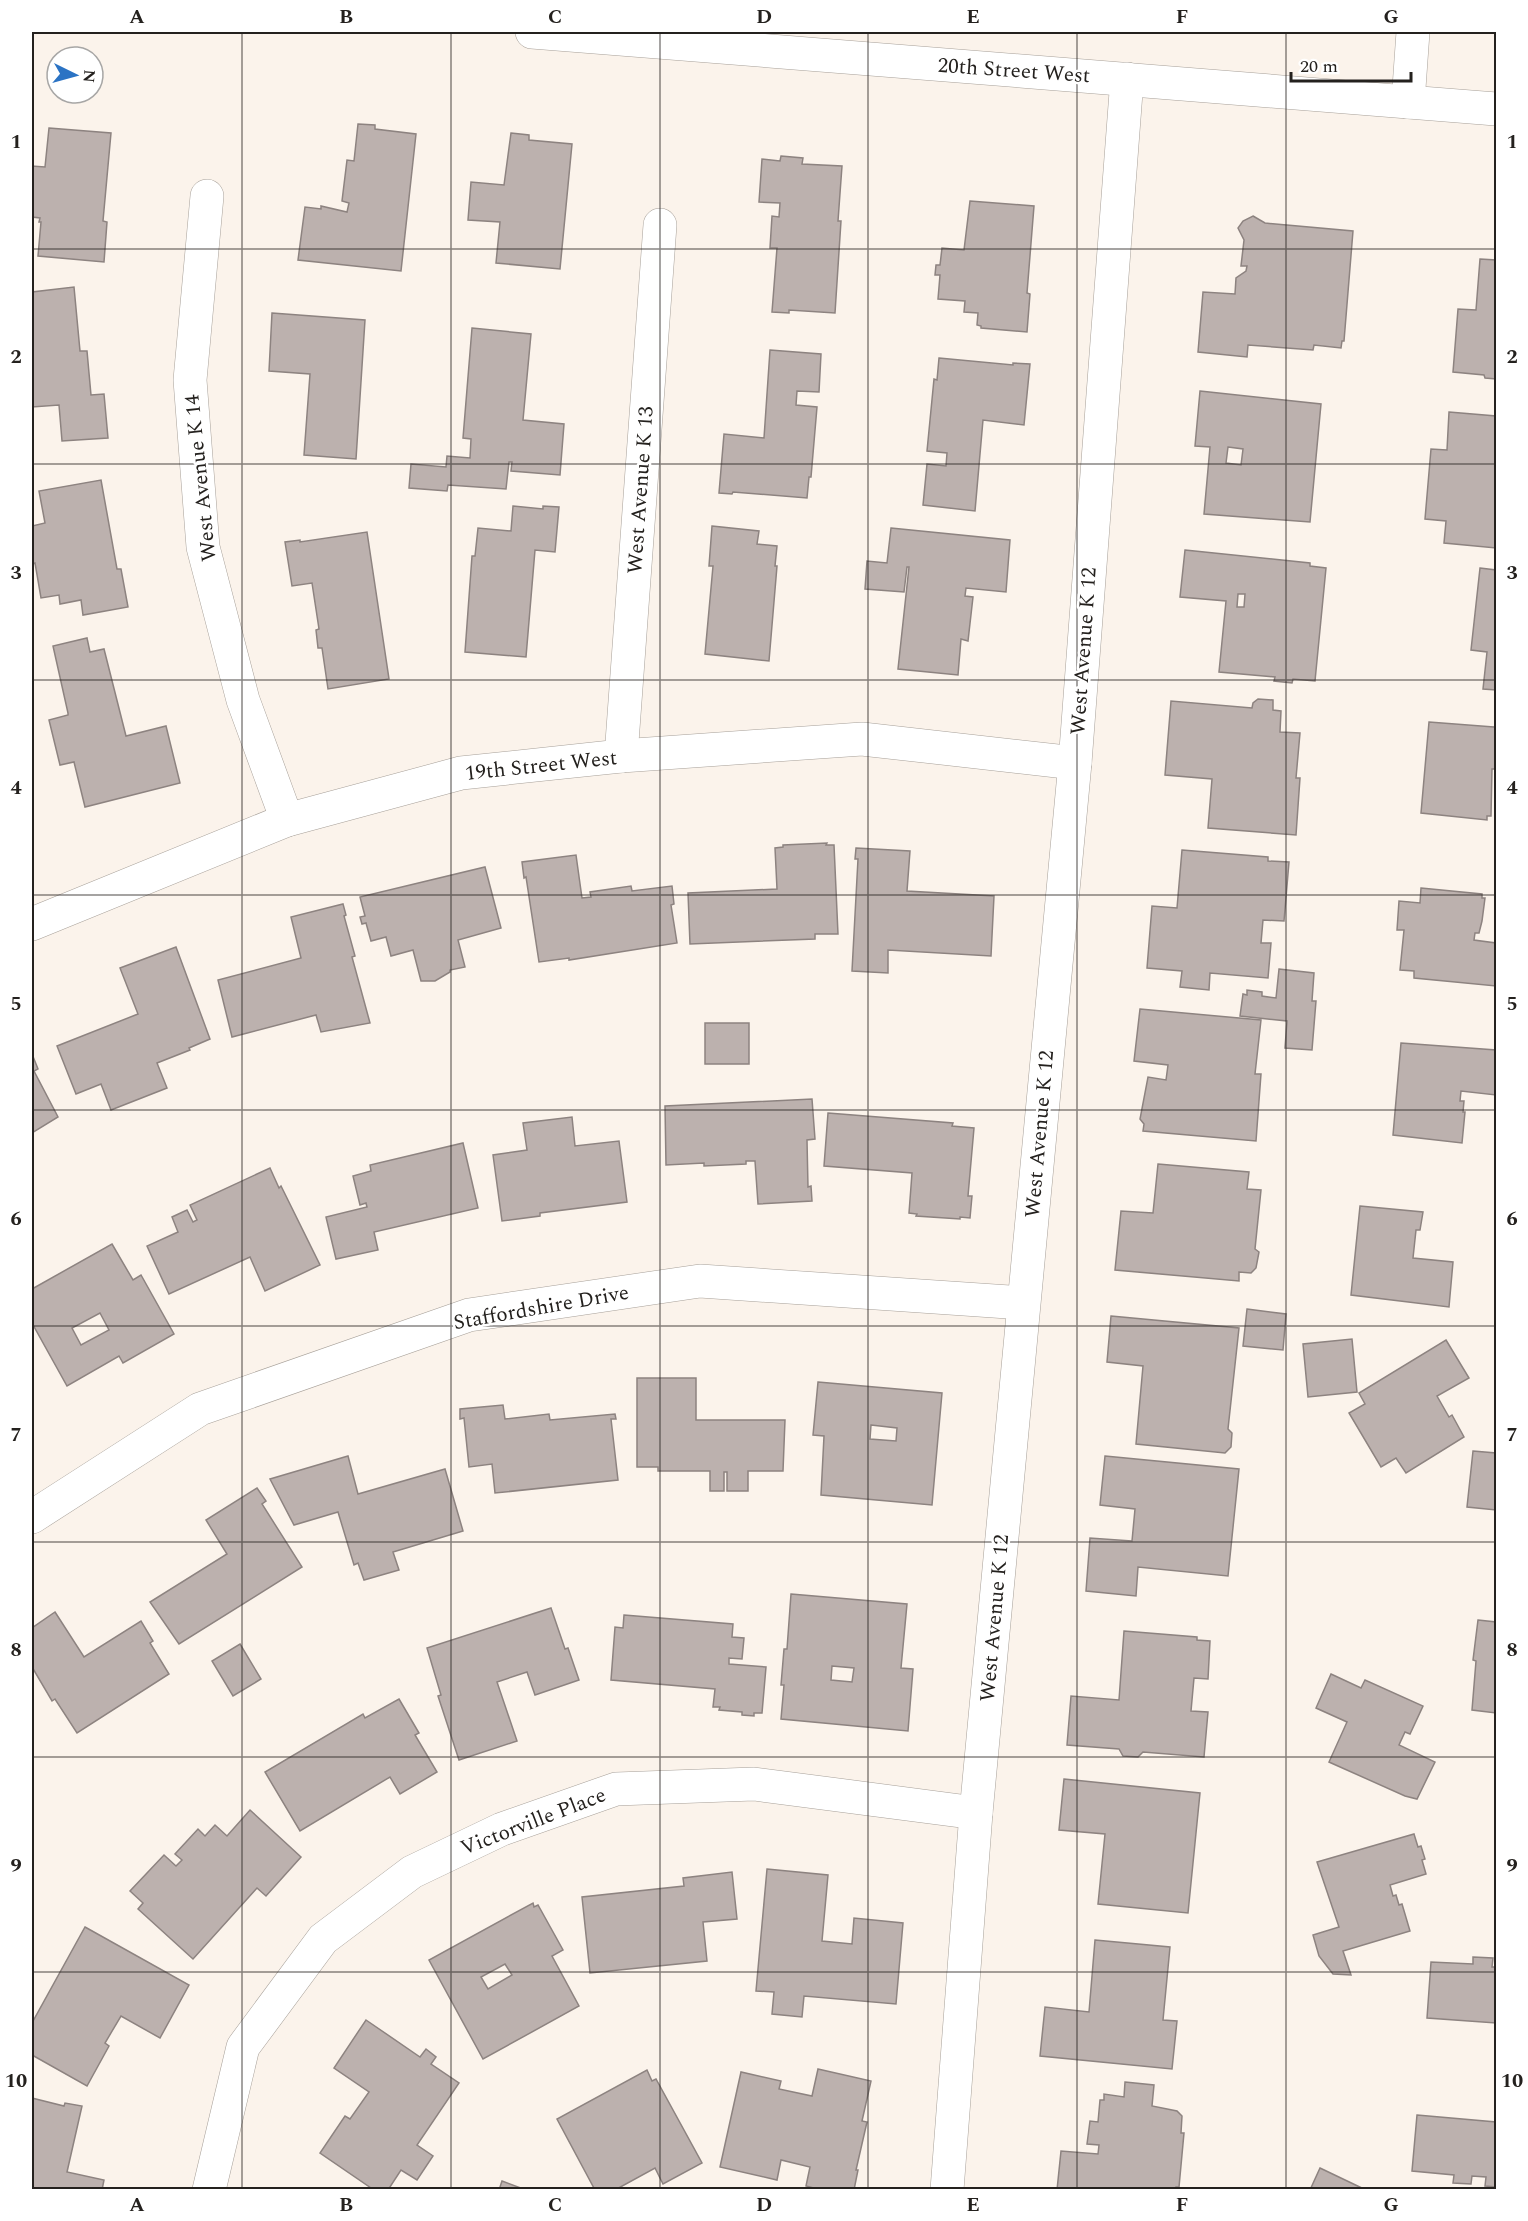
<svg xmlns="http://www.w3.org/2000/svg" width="1528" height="2221" viewBox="0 0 1528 2221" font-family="Spectral,serif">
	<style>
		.building { fill: #bcb1ae; stroke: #8d8380; stroke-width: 1.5; fill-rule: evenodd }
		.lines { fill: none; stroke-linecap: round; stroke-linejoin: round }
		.minor-casing { stroke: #a7a099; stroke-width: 34 }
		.secondary-casing { stroke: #a7a099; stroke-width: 34 }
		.minor { stroke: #fff; stroke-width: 33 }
		.secondary { stroke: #fff; stroke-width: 33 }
		.grid { fill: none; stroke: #24211e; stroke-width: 1.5; stroke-opacity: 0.55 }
		.labels { text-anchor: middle; stroke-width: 5; stroke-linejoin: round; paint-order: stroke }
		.street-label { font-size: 21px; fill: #24211e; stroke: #fff }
		.neatline { fill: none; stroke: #24211e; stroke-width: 2 }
		.grid-label { font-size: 20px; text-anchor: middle; font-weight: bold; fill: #24211e }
	</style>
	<rect width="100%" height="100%" fill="#fbf3eb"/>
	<g class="building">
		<polygon points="358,124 375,125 375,129 416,134 401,271 298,260 305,207 321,209 321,206 347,212 349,203 342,201 347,160 354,161"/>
		<polygon points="49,128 111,133 103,221 107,222 104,262 38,256 41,222 39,222 40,218 32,217 32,166 45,167"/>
		<polygon points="511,133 529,135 529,140 572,144 560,269 496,263 500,222 468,220 471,182 504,185"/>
		<polygon points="781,156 803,158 802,164 842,166 838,221 841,221 835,313 789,310 789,313 772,312 777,248 770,248 772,216 779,217 780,203 759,202 762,159 780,161"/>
		<polygon points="970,201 1034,206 1027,293 1030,294 1027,332 981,328 981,326 977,325 978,313 964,312 965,301 938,299 940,275 935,275 936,265 940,265 942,248 964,250"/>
		<polygon points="1253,216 1265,223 1353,231 1344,341 1342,341 1341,348 1314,345 1313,350 1248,345 1247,357 1198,352 1203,292 1235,294 1236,278 1246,271 1247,266 1241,266 1244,240 1238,228 1243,221"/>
		<polygon points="1480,259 1496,260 1496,379 1485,378 1484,375 1453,372 1458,309 1476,310"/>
		<polygon points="74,287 80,351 87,351 91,395 104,394 108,438 62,441 59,405 32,407 32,292"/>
		<polygon points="272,313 365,320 356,459 304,455 310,374 269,371"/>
		<polygon points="472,328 531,334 523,420 564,424 560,475 511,471 512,462 509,462 506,489 448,485 447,491 409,488 411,464 446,467 447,456 470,458 471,439 463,438"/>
		<polygon points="770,350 821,354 819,392 797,391 796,405 817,407 811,477 809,477 807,498 733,492 732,494 719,493 724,434 764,438"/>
		<polygon points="939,358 1013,365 1013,363 1030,364 1024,425 983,420 975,511 923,505 927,464 946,466 947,453 927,451 934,379 937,380"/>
		<path d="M1200,391L1321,404L1310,522L1204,514L1210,447L1195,446ZM1228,447L1243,449L1241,465L1226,463Z"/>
		<polygon points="1449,412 1496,416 1496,548 1444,543 1446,521 1425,519 1431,449 1447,450"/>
		<polygon points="101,480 117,569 121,569 128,607 83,615 81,600 60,604 59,595 41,598 35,563 32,564 32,526 45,523 39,491"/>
		<polygon points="513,506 543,509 543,506 559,507 555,552 535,550 526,657 465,652 472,556 475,556 478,528 511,531"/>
		<polygon points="712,526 759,531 757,544 777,546 775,566 777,566 769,661 705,654 713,566 709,566"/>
		<polygon points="891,528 1010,540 1006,592 966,588 965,596 973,597 968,641 961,639 958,675 898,669 909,567 907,567 904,592 865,589 867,561 887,563"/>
		<polygon points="367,532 389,679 328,689 322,648 318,648 316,630 319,629 312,583 292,586 285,542 300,540 300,542"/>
		<path d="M1185,550L1310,563V566L1326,568L1315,681L1293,679L1292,683L1274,681L1275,677L1219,672L1226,601L1180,597ZM1238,594H1245L1244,607H1237Z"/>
		<polygon points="1480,568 1496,570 1496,690 1483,689 1487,652 1471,650"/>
		<polygon points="87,638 90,652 104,649 126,736 166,726 180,783 85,807 74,762 60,765 49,720 68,715 68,713 53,646"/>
		<polygon points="1258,699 1273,700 1273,710 1281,711 1280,732 1300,733 1296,778 1300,778 1296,835 1208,828 1212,779 1165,775 1171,701 1252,708 1253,703"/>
		<polygon points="1429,722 1494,727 1496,725 1496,769 1492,769 1491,816 1487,816 1487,820 1421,813"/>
		<polygon points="827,843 826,845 834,845 838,934 815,934 815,939 690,944 688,893 777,889 775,848 783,847 783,845"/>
		<polygon points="856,848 910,851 907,891 994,896 991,956 888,950 888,973 852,971 858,859 855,859"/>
		<polygon points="1182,850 1268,857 1268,861 1289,862 1284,921 1263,920 1261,943 1271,943 1268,978 1210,973 1209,990 1180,987 1182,971 1147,968 1152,906 1177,908"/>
		<polygon points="576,855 582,898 591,897 590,892 631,886 632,891 672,886 674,904 671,905 677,943 569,960 569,958 539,962 526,877 524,878 522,862"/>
		<polygon points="485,867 501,928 458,940 465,967 450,970 450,972 435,981 421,981 413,950 391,956 386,937 371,941 366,923 362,924 360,917 365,916 360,897"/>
		<polygon points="1421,888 1482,894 1482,898 1485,898 1482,921 1479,933 1475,933 1474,940 1496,943 1496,986 1414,978 1414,971 1400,970 1404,930 1397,930 1399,901 1420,903"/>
		<polygon points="343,904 346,915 344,916 355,956 352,957 370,1023 321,1032 316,1015 232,1037 218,980 301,958 291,917"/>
		<polygon points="176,947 210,1039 189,1048 190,1050 157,1063 167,1088 111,1110 101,1084 76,1094 57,1046 138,1014 120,968"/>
		<polygon points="1279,969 1314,973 1312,1001 1316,1001 1312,1050 1285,1048 1287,1021 1240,1016 1243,994 1247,995 1247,990 1262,992 1262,996 1276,998"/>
		<polygon points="1140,1009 1261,1020 1255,1074 1261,1074 1256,1141 1143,1131 1144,1124 1140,1119 1148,1077 1166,1080 1168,1065 1134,1061"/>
		<rect x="705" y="1023" width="44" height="41"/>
		<polygon points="1401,1043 1496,1050 1496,1095 1461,1091 1460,1101 1464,1101 1463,1112 1465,1112 1462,1143 1393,1135"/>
		<polygon points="32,1054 38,1069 34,1071 58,1117 32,1133"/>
		<polygon points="812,1099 815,1139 807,1140 808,1187 811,1186 812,1201 758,1204 755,1161 746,1161 746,1164 704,1166 704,1163 666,1165 665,1106"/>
		<polygon points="828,1113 953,1123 952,1126 974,1128 968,1196 972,1196 970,1218 960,1217 960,1219 916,1216 917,1214 909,1213 912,1173 824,1166"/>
		<polygon points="572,1117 575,1146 619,1141 627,1202 540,1213 540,1216 502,1221 493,1155 527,1150 523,1123"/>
		<polygon points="463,1143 478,1208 374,1232 378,1250 336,1259 326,1217 367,1207 366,1203 360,1205 353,1176 371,1171 370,1165"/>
		<polygon points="1158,1164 1249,1172 1247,1189 1261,1190 1255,1249 1259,1252 1256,1268 1251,1273 1239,1272 1239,1281 1115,1270 1121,1211 1153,1213"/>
		<polygon points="270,1168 279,1188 281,1186 320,1265 265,1291 250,1257 169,1294 147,1246 178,1232 172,1217 187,1210 193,1222 197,1220 190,1205"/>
		<polygon points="1360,1206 1423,1212 1420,1230 1416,1230 1413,1258 1453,1262 1449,1307 1351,1295"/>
		<path d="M112,1244L133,1280L141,1275L174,1334L123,1363L119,1356L67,1386L32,1323V1289ZM100,1313L109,1330L81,1345L72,1328Z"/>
		<polygon points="1247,1309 1286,1314 1283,1350 1243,1346"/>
		<polygon points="1111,1316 1239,1328 1228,1429 1232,1433 1231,1447 1225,1453 1136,1444 1143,1366 1107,1362"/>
		<polygon points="1352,1339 1357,1392 1308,1397 1303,1344"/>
		<polygon points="1446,1340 1469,1378 1437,1396 1449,1417 1452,1415 1464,1437 1406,1473 1396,1458 1381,1467 1349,1413 1365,1404 1359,1393"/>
		<polygon points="637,1378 696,1378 696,1420 785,1420 783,1471 748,1471 748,1491 727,1491 727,1472 724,1472 724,1491 710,1491 710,1471 658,1471 658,1467 637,1467"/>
		<path d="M818,1382L942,1393L932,1505L821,1495L824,1436L813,1435ZM871,1425L897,1428L896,1441L870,1439Z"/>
		<polygon points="503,1405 505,1419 549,1414 550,1420 615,1414 616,1419 611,1419 618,1480 495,1493 492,1464 469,1467 464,1418 460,1419 460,1409"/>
		<polygon points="1473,1451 1496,1453 1496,1510 1467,1507"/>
		<polygon points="348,1456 358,1494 445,1469 463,1531 393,1552 399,1570 364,1580 358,1563 354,1565 338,1512 294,1525 270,1479"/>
		<polygon points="1105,1456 1239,1469 1228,1576 1138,1567 1136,1596 1086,1591 1090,1538 1132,1541 1135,1509 1100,1505"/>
		<polygon points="257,1488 266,1501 262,1504 302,1567 179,1644 150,1602 227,1554 206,1520"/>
		<path d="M791,1594L907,1604L901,1668L913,1669L908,1731L781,1719L784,1685H781L784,1649H787ZM832,1666L854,1668L852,1682L831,1680Z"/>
		<polygon points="551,1608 565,1649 568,1648 579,1680 535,1695 527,1672 497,1682 517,1741 459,1760 438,1696 441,1695 427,1648"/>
		<polygon points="55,1612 84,1657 141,1621 153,1641 150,1643 169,1674 77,1733 55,1699 52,1701 32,1667 32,1628"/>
		<polygon points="624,1615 733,1624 732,1637 744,1638 742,1659 729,1658 729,1664 766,1667 762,1713 754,1713 754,1716 742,1715 742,1712 719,1710 720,1707 713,1707 715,1689 611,1680 615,1627 623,1628"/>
		<polygon points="1478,1620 1496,1622 1496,1713 1472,1710 1476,1661 1473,1660"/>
		<polygon points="1124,1631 1197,1637 1197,1640 1210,1641 1208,1679 1194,1678 1191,1711 1208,1712 1204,1757 1143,1752 1138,1757 1123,1756 1119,1749 1067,1745 1071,1696 1119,1700"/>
		<polygon points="240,1644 261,1679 233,1696 212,1661"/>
		<polygon points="1331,1674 1361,1688 1365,1680 1423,1706 1410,1734 1405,1732 1399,1745 1435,1762 1417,1799 1405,1796 1329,1762 1347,1722 1316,1708"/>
		<polygon points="399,1699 419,1733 415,1735 437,1772 400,1794 390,1777 300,1831 265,1772 363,1714 365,1718"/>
		<polygon points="1064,1779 1200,1793 1188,1913 1098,1904 1105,1834 1059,1830"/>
		<polygon points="250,1810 301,1857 266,1896 257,1888 193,1959 138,1909 143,1903 130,1891 164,1855 176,1866 182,1860 175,1854 198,1829 205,1836 215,1825 227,1836"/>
		<polygon points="1414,1834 1418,1847 1421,1846 1425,1859 1422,1860 1426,1874 1390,1885 1393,1896 1396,1895 1399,1905 1402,1904 1410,1931 1343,1951 1351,1975 1333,1974 1319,1956 1313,1935 1339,1927 1317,1862"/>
		<polygon points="767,1869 828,1875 822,1941 852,1944 854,1918 903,1923 896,2004 804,1996 802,2017 772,2014 774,1992 756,1991"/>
		<polygon points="732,1872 737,1919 703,1922 707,1961 590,1973 582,1897 684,1886 683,1878"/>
		<path d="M533,1903L534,1907L538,1905L563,1950L552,1956L579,2006L483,2059L429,1960ZM505,1964L512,1975L488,1989L481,1977Z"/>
		<polygon points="85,1927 189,1985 160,2038 121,2016 105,2043 109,2046 87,2086 32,2055 32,2023"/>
		<polygon points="1095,1940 1170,1947 1163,2020 1177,2021 1172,2069 1040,2056 1045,2007 1089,2012"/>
		<polygon points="1473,1957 1493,1958 1492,1967 1496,1967 1496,2023 1427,2018 1431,1962 1473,1964"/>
		<polygon points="366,2020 420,2057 426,2049 436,2057 431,2064 459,2083 417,2145 433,2156 417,2180 401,2170 388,2190 374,2190 320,2153 345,2116 350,2119 369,2092 334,2068"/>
		<polygon points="818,2069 871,2081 862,2121 867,2122 856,2170 858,2170 854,2190 821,2190 806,2186 810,2167 781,2160 777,2180 720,2167 741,2072 781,2081 779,2089 812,2096"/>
		<polygon points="647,2070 652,2081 656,2079 702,2163 663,2184 655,2168 615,2190 595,2190 557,2119"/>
		<polygon points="1125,2082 1154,2085 1152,2106 1177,2111 1182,2116 1181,2133 1184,2133 1179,2187 1176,2187 1176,2190 1057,2190 1061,2151 1098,2154 1099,2145 1087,2144 1090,2121 1098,2122 1100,2100 1104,2100 1104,2094 1124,2097"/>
		<polygon points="32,2098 64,2106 65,2103 82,2106 67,2172 104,2180 102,2190 32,2190"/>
		<polygon points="1417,2115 1496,2122 1496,2187 1485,2186 1486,2177 1472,2176 1471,2184 1453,2183 1454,2175 1412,2171"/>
		<polygon points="1320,2168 1366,2190 1310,2190"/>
		<polygon points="502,2181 526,2190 499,2190"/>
	</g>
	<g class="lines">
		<defs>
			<g id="minor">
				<polyline points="1408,102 1413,32"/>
				<polyline points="207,196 190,380 203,547 243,700 287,820"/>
				<polyline points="621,756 660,225"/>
				<polyline points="32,924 287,820 461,773 621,756 862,739 1075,763"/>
				<polyline points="32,1517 200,1409 469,1315 700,1281 1023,1303"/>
				<polyline points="209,2190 243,2047 323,1939 412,1872 502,1829 616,1789 754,1784 976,1813"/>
				<polyline points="947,2190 976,1813 1075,763 1127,79"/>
			</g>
			<polyline id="secondary" points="532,32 1496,109"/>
		</defs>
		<use href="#minor" class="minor-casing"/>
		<use href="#secondary" class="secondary-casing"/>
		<use href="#minor" class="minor"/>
		<use href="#secondary" class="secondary"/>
	</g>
	<path class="grid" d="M242,32V2190M451,32V2190M660,32V2190M868,32V2190M1077,32V2190M1286,32V2190M32,249H1496M32,464H1496M32,680H1496M32,895H1496M32,1110H1496M32,1326H1496M32,1542H1496M32,1757H1496M32,1972H1496"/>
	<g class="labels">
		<g class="street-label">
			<text transform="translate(1014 70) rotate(4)" y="7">20th Street West</text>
			<text transform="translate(200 478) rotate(-96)" y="7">West Avenue K 14</text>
			<text transform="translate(640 490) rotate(-86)" y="7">West Avenue K 13</text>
			<text transform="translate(1083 651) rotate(-86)" y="7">West Avenue K 12</text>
			<text transform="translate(541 765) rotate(-6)" y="7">19th Street West</text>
			<text transform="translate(1039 1134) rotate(-85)" y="7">West Avenue K 12</text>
			<text transform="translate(541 1307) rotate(-10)" y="7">Staffordshire Drive</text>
			<text transform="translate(994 1618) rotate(-85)" y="7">West Avenue K 12</text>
			<text transform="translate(533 1821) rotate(-21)" y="7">Victorville Place</text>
		</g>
	</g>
	<rect width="1528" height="2221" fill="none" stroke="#ffffff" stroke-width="66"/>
	<g transform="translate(75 75) rotate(95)"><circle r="28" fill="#ffffff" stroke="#a7a6a5" stroke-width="1.5"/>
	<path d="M0-4.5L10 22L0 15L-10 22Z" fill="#2b73c4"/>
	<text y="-9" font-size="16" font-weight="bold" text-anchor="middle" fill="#24211e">N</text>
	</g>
	<path d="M1291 72v9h120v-9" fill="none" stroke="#24211e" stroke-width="3"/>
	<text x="1300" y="72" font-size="18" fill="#24211e" stroke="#ffffff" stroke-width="4.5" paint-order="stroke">20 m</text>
	<rect x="33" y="33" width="1462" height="2155" class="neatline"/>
	<g class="grid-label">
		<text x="137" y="23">A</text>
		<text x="346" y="23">B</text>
		<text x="555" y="23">C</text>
		<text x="764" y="23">D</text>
		<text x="973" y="23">E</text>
		<text x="1182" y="23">F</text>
		<text x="1391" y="23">G</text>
		<text x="16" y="148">1</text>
		<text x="1512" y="148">1</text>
		<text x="16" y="363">2</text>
		<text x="1512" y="363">2</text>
		<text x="16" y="579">3</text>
		<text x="1512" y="579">3</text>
		<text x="16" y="794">4</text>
		<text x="1512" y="794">4</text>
		<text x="16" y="1010">5</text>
		<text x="1512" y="1010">5</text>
		<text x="16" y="1225">6</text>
		<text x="1512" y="1225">6</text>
		<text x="16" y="1441">7</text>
		<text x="1512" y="1441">7</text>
		<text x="16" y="1656">8</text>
		<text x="1512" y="1656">8</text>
		<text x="16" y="1872">9</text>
		<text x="1512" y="1872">9</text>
		<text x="16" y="2087">10</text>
		<text x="1512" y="2087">10</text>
		<text x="137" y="2211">A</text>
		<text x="346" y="2211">B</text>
		<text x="555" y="2211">C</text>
		<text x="764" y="2211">D</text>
		<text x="973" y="2211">E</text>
		<text x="1182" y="2211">F</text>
		<text x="1391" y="2211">G</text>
	</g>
</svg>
